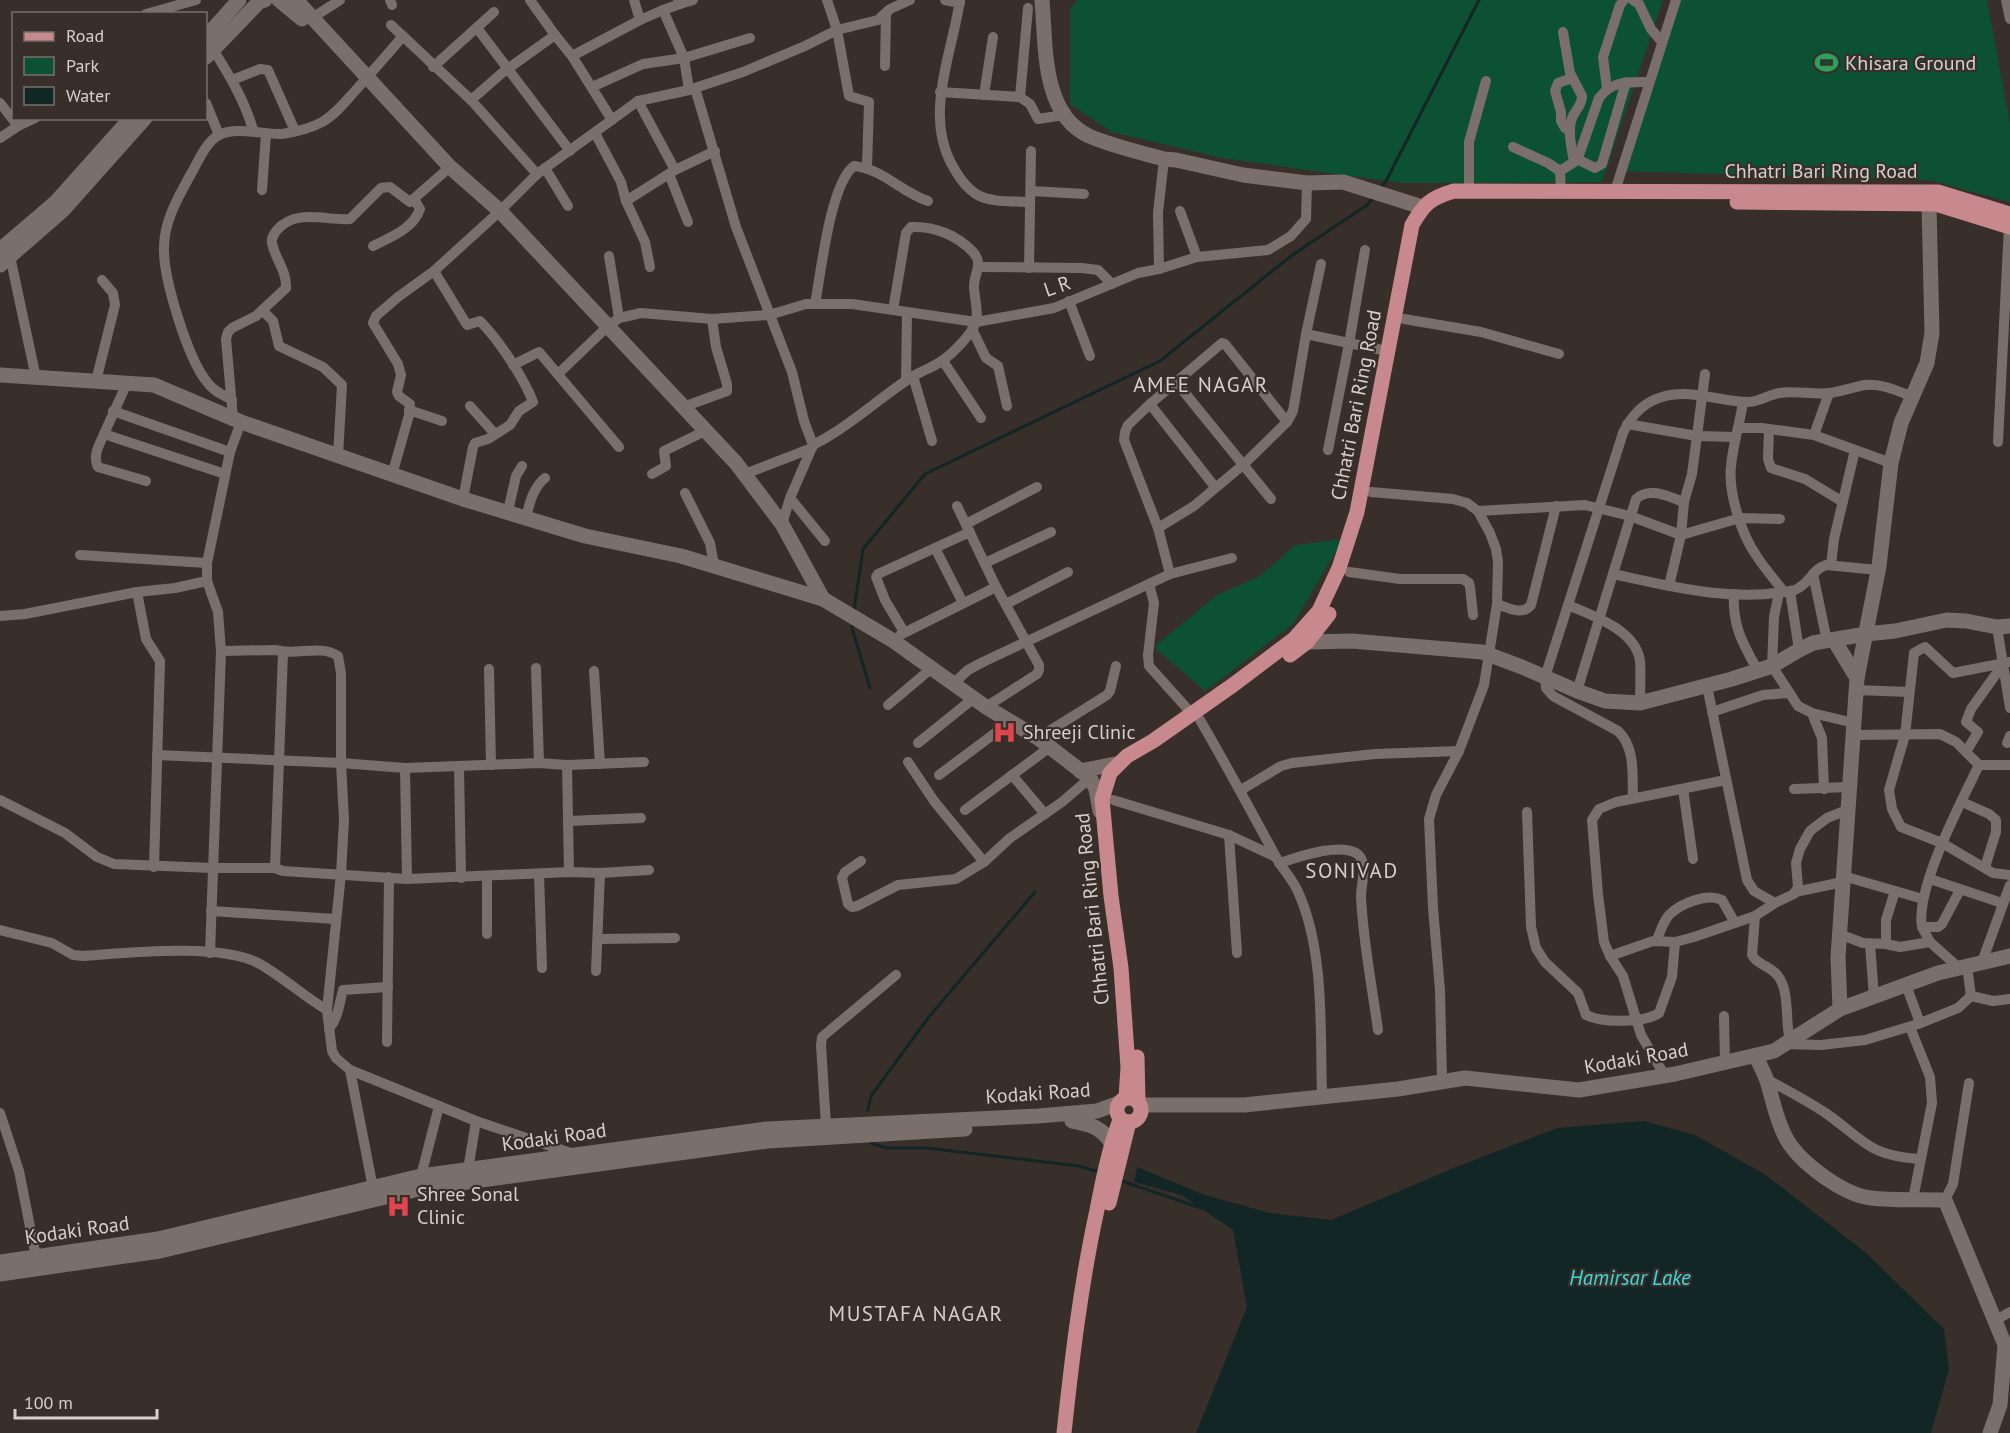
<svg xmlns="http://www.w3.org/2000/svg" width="2010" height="1433" viewBox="0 0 2010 1433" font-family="'PT Sans',sans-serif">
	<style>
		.green { fill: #0d5135 }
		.water { fill: #122626 }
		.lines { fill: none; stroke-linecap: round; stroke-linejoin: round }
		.stream { stroke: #122626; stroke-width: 3 }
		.street { stroke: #7a6f6a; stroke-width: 10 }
		.secondary { stroke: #7a6f6a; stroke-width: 15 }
		.primary { stroke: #c7898d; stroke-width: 15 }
		.labels { text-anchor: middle; stroke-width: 4.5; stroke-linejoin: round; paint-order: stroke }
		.poi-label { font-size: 20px; fill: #d6d0cc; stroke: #392f2a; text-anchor: start }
		.street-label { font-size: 20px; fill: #d6d0cc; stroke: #392f2a }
		.neighbourhood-label { font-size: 21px; letter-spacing: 1.5px; fill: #d6d0cc; stroke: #392f2a }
		.water-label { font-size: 21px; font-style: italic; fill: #3adadd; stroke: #392f2a }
	</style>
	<rect width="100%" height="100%" fill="#392f2a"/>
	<g class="green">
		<polygon points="1078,0 1663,0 1602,182 1402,183 1222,158 1112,132 1070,104 1070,9"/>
		<polygon points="1677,0 1987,0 2010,125 2010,202 1929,180 1616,171"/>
		<polygon points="1343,539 1293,624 1205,691 1154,647 1217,595 1260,576 1295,545"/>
	</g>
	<polygon class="water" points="1644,1121 1695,1135 1766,1175 1865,1252 1944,1329 1949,1369 1931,1433 1196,1433 1247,1307 1233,1230 1181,1195 1134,1182 1137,1167 1205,1195 1270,1213 1331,1220 1454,1168 1557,1128"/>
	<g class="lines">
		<g class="stream">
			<polyline points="1379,190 1386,181 1479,0"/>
			<polyline points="854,610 863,549 925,474 1160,361 1291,256 1367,205 1374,197"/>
			<polyline points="853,623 852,628 870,688"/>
			<polyline points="868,1110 871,1096 928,1018 1035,892"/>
			<polyline points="871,1143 886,1148 927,1148 1079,1166 1099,1172"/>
			<polyline points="1119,1180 1201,1208"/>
		</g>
		<g class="street">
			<polyline points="390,0 392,5"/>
			<polyline points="530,0 555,35 572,56 612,120"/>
			<polyline points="634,0 640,20"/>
			<polyline points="678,0 680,4 663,10 684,58 689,90 695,88 736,227 792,372 804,421 813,445 790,498 782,524"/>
			<polyline points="827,0 837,30 849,96 869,102 867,167"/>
			<polyline points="945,0 960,3"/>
			<path d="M960,0C952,55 922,118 955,170C960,179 967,188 976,194C990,203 1014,201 1030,202"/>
			<polyline points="1633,0 1639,4 1651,29 1662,42"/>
			<polyline points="2006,0 2010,19"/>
			<polyline points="680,4 693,0"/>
			<polyline points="146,14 196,0"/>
			<polyline points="312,18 340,0"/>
			<polyline points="391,25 471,100 537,174"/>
			<polyline points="477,28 570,151"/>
			<path d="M1563,32L1570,73L1582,96C1582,106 1575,110 1572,118C1567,131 1572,149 1574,162"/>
			<path d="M213,49C229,75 245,101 253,130"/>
			<polyline points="572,56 640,20 663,10"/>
			<polyline points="885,66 886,13"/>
			<polyline points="433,67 494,12"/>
			<polyline points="232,80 260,69 268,70 295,131"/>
			<polyline points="592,87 643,64 684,58 750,38"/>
			<polyline points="695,88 743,72 805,46 837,30 878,20 890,9 910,0"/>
			<polyline points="1607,89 1603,57 1620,5 1624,0"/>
			<polyline points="940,92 1020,97 1030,104 1038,119 1064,115"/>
			<polyline points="984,95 993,37"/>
			<polyline points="1020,97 1028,8"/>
			<polyline points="471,100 502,73 555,35"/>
			<polyline points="638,101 675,170"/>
			<polyline points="0,103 18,126"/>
			<polyline points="206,103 219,135"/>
			<polyline points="1570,131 1565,128 1561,121 1561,112 1555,91 1558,83 1572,78"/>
			<polyline points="595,133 621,182 626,201 645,242 650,267"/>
			<polyline points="0,138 18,126 35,118"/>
			<polyline points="1513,147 1548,163 1560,171"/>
			<polyline points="1577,159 1595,168 1602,164 1626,82"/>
			<polyline points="545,168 568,206"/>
			<polyline points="669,174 688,222"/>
			<polyline points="262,190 266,134"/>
			<polyline points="1031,191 1084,194"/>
			<polyline points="1469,191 1469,142 1486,81"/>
			<path d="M1561,191L1560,171L1574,162L1579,155L1599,98C1613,80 1629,82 1649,82"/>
			<polyline points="1615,191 1676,0"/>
			<polyline points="626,201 675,170 715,151"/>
			<polyline points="1180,211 1197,257"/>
			<path d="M373,246C391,237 413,229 420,209L414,199"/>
			<polyline points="10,256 36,378"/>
			<polyline points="609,256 619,318"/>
			<polyline points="980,267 1082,268 1098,270 1112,284"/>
			<polyline points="1029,268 1031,151"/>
			<polyline points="1159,269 1158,213 1164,159"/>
			<path d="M434,271L467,325L480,321C498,339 524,378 533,402L519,411L510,425L488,439L475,443L473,447L463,499"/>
			<polyline points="1069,301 1090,356"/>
			<path d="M815,304C821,273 830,184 854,166C883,169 901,192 928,201"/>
			<polyline points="262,310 273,321 279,346 323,367 342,385 338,456"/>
			<polyline points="1404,319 1481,332 1559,354"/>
			<polyline points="972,329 986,358 998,366 1007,406"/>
			<polyline points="1306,334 1321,264"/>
			<polyline points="943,361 981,418"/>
			<polyline points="513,365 539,352 619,447"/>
			<polyline points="558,374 607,327 619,318 641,313 712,319 769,315 806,304 852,304 976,322 1054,308 1138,273 1159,269 1197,257 1268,250 1291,236 1306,219 1307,183"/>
			<polyline points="913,376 932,441"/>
			<polyline points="906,380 907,313"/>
			<polyline points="96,381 115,305 113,293 102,280"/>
			<polyline points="1176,382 1271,499"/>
			<polyline points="127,383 104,434 225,474"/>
			<path d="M232,400C223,395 213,391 207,382C188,359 163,278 164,248C164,220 179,196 192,172C199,160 206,142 219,135C235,126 265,135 282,134C295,132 310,129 322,122C335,115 345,102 355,91C371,73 387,55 403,36"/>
			<path d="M1743,402C1740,423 1733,444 1731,466C1728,491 1741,534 1756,555C1764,568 1775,580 1784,592"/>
			<polyline points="1150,404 1215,487"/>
			<polyline points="470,406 495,434"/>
			<polyline points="683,407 727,391 727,384 716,347 712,319"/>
			<polyline points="409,410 442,421"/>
			<polyline points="113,411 230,452"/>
			<path d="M233,418L226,339L228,332L232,328L256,316L286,288C287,271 275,259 272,243C271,238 274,234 277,230C296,208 326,221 350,219L381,188L390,187L410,202L450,167"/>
			<polyline points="1627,424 1697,436 1736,437"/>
			<polyline points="1738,428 1762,428 1814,435 1891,463"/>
			<polyline points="1769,429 1768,459 1771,468 1805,479 1843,502"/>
			<path d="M104,434C100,444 92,455 98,467L146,481"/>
			<polyline points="1814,435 1829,393"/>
			<polyline points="1998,442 2009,226"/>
			<path d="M813,445C847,428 876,401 907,380C918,372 933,368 943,360C952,354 973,333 976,322C979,312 974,297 974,286C974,273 984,264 973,252C957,235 934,226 911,227L906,233L893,310"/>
			<polyline points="1328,450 1349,344 1365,250"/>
			<polyline points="652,474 666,466 664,451 705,431"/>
			<polyline points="745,474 812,448"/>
			<polyline points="392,475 409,415 410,404 399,396 397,392 401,375 398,364 373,323 376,316 398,297 434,271 500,211 537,174 638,101 689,90"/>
			<polyline points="1371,492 1453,499 1467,503 1478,511 1490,533 1496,549 1498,562 1497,604 1484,685 1459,751 1436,795 1429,819 1433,908 1440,990 1442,1081"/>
			<polyline points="685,493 710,543 714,565"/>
			<polyline points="790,498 825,541"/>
			<polyline points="957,506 996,587 1039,665 1039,670 1037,674 986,707"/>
			<polyline points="508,511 516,476 522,466"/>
			<polyline points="1478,511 1585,505 1630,516 1681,535 1740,518 1780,519"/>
			<path d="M526,517C530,502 533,488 545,478"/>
			<polyline points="966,524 1037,487"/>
			<polyline points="1158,528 1194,506 1244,464 1287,422 1293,411 1306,334 1387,351"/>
			<polyline points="935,548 963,603"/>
			<polyline points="80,555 207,563"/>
			<polyline points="985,563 1051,532"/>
			<polyline points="1831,565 1834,539 1855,450"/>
			<polyline points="1349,572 1400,579 1463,579 1469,583 1470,587 1473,615"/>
			<polyline points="1170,574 1158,528 1124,440 1125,432 1128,425 1150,404 1222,343 1225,344 1287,422"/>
			<path d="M1613,574C1672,587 1734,603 1795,590C1811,583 1811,570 1826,565L1878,570"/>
			<polyline points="1813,574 1827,641"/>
			<polyline points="1149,584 1154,603 1148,655 1149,666 1192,714"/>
			<polyline points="1669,586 1681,535 1684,502 1692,474 1705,374"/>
			<polyline points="1790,591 1799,650"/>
			<polyline points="137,592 146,639 160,661 154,867"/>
			<polyline points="1779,593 1774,617 1772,666 1798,706 1812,713 1815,721 1822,738 1824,789"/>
			<path d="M1734,594C1732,626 1743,644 1758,671"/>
			<polyline points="1006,604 1068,572"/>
			<path d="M1497,604C1509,608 1522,616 1531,605L1556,506"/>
			<path d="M1568,605C1592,615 1636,630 1640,661C1641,674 1640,689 1640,703"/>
			<polyline points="0,616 25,614 137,592 175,588 207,581"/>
			<polyline points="1997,627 2010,708"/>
			<polyline points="904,632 885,600 876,577 878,574 970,532"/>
			<polyline points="900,635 996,587"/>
			<path d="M221,651L276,650C295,656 321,644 338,656L341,673V763L344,820L341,874L327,1010L332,1051L336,1058L350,1070L373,1188"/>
			<polyline points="2010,662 1953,673 1925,647 1914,653 1905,735 1889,790 1892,809 1901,827 1942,843 1993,873 2010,875"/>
			<polyline points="536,668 539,763"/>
			<polyline points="489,669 491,765"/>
			<polyline points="594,671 600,764"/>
			<polyline points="954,683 968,670 983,662 1170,574 1232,558"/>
			<polyline points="1707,686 1747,880 1754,891 1775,903"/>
			<polyline points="1856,690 1909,692"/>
			<path d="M1577,691L1636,499C1649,486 1669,497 1684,502"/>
			<polyline points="888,705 932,668"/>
			<polyline points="1712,712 1763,695 1788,693"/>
			<polyline points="1812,713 1854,723"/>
			<path d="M1200,720C1227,766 1252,813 1277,859C1284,871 1294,881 1299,894C1325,953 1320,1033 1322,1096"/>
			<polyline points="1853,735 1940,734 1956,742 1979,765 2010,765"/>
			<polyline points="1038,738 1107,695 1110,691 1116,666"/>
			<polyline points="918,743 974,698"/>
			<polyline points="2007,743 2010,736"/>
			<polyline points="1966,752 1978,732 1966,722 1971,709 2004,663"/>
			<polyline points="157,755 341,763 405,768 539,763 567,765 569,872"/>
			<polyline points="908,762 934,801 984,862"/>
			<polyline points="567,765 644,762"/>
			<polyline points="459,766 461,878"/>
			<polyline points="405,768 407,879"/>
			<polyline points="939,775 1010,722"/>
			<polyline points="1012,775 1045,814"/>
			<polyline points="1683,789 1693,859"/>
			<polyline points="1794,789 1849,787"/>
			<polyline points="1241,790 1281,766 1292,763 1375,754 1459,751"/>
			<path d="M1633,798C1632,776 1636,748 1618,731L1553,696L1546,688L1545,677L1623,433C1631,416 1644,402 1662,397C1691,388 1720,402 1748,402C1759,402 1768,395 1779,393C1796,390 1812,395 1829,393C1841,392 1853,387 1865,385C1881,383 1898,391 1913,397"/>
			<polyline points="0,800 65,833 97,857 114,864 213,868 275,868 283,871 407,879 569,872 600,873 596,971"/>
			<polyline points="1113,800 1229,835 1276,857"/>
			<polyline points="1962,802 1989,814 1996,820 1996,832 1985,867"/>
			<polyline points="965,810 1050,747"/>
			<path d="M1527,812L1531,927L1536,948L1545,962L1578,993L1586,1015C1602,1023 1644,1023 1659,1013L1672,977L1675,942"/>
			<polyline points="568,821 641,818"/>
			<polyline points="1229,835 1237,953"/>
			<polyline points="861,861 845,872 842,878 848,904 852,907 857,906 898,885 956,879 984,862 1010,838 1062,802 1090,778"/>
			<path d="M1279,863C1299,857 1337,843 1356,853C1369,860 1361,884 1361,897C1363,941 1372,986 1378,1030"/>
			<polyline points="275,868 283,653"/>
			<polyline points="600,873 649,870"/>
			<polyline points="539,874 542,968"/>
			<polyline points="1843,876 1923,899"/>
			<polyline points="1930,879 2002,903"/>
			<polyline points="1795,892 1843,882"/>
			<polyline points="211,911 336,919"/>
			<path d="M1755,916L1752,955C1757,965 1771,966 1778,976C1790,991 1785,1022 1790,1041"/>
			<path d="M1922,927C1915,889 1961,802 1979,765"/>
			<path d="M0,930L52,943L73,955L83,956C127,953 219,943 258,963C282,976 303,996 327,1010"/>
			<polyline points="487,934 487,877"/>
			<polyline points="1839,934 1863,943 1886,944 1900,947 1930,942 1922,927 1938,927 1942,924 1960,890"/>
			<polyline points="598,939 675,938"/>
			<path d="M1657,940C1660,932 1663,922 1669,915C1681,903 1707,893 1722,900L1735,923"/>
			<polyline points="1930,942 1959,968"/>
			<polyline points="1870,944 1874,997"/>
			<polyline points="1886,944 1886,920 1895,891"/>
			<polyline points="210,953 221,651 218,612 207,581 207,563 230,452 241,422"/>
			<polyline points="1610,956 1653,941 1675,942 1694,937 1755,916 1775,903 1794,894 1798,887 1796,863 1800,849 1810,831 1827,818 1847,810"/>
			<polyline points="1982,962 2010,885"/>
			<polyline points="1967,966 1971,996"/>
			<polyline points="1906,985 1920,1023"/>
			<polyline points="1724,1016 1725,1063"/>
			<polyline points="1910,1027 1930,1077 1932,1103 1913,1199"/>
			<path d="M329,1029C339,1016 339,1004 343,990L388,987"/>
			<polyline points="387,1042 389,877"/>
			<polyline points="1785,1044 1821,1045 1865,1040 1918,1024 1958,1008 1971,996 1993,1001 2010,999"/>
			<polyline points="350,1070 476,1121 574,1154"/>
			<polyline points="1665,1076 1641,1035 1623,976 1610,956 1604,942 1598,894 1592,820 1599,809 1616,802 1726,780"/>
			<path d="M1766,1079C1787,1090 1808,1101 1827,1114C1865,1141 1869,1156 1920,1159"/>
			<polyline points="0,1113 19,1171 36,1257"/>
			<polyline points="826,1126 821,1045 822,1037 896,975"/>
			<polyline points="468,1170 476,1121"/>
			<polyline points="421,1176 439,1106"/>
			<polyline points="1945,1200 1953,1184 1969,1083"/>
			<polyline points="1994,1321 2010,1312"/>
		</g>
		<g class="secondary">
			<polyline points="279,0 302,19"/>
			<polyline points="296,0 450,167 500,211 736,463 782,524 823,599"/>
			<path d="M1042,0C1046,44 1041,114 1089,136C1112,146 1139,152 1164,159L1176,160L1243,175L1307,183L1343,182L1422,207"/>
			<polyline points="206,37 239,0"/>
			<polyline points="206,57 259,2 265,0"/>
			<polyline points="0,250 56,202 131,118"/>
			<polyline points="0,265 63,210 145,118"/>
			<polyline points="0,375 154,385 241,422 463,499 585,536 681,556 823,599 892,640 986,707 1038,738 1090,778 1096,789 1100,811"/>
			<polyline points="1297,640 1307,642 1352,641 1482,652 1522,667 1577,691 1605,701 1640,703 1732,679 1772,666 1799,650 1813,643 1866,634 1895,631 1947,620 1966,621 1997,627 2010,626"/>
			<polyline points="1834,640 1857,678"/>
			<polyline points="1080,771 1120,763"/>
			<polyline points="1840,1009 1838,957 1857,678 1879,566 1891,463 1901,423 1927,363 1932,333 1929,204"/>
			<path d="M1756,1056C1759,1064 1764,1072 1767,1081C1773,1100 1776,1120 1786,1138C1799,1162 1843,1195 1871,1198C1895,1201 1920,1199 1945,1200L2005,1345L2000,1405L1990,1433"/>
			<polyline points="1140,1105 1244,1105 1398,1089 1465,1078 1579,1090 1675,1074 1774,1051 1840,1009 1938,973 2010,956"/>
			<path d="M1072,1121C1089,1124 1102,1127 1111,1143"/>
			<polyline points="0,1262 158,1239 421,1176 767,1129 1038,1116 1097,1111 1119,1103"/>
			<polyline points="0,1274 160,1251 423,1188 768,1141 965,1129"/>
		</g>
		<g class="primary">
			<polyline points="1737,202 1936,204 2010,227"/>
			<polyline points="1290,655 1307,642 1329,614"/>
			<polyline points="1137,1057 1138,1101"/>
			<circle cx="1129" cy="1110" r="12"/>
			<path d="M1126,1098L1128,1067L1121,968L1111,896L1102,799L1110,773L1127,756L1153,741L1233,685L1294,639L1319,611L1339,568L1357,512L1412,225C1424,204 1430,198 1454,191L1929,192H1938L2010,214"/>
			<polyline points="1109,1203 1129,1122"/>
			<path d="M1064,1433C1072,1358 1081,1283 1097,1210C1103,1179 1109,1149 1120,1120"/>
		</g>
	</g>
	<defs>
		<symbol id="stadium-bare" viewBox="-9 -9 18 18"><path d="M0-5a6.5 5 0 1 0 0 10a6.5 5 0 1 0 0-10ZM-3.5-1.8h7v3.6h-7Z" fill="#2e9e5b" stroke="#392f2a" stroke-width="2.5" paint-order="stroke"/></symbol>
		<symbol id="hospital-bare" viewBox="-9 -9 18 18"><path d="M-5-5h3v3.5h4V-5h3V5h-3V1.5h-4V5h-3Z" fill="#e0444e" stroke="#392f2a" stroke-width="2.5" paint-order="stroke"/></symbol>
	</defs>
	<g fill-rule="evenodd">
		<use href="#stadium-bare" x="1810" y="46" width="33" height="33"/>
		<use href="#hospital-bare" x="988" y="716" width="33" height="33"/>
		<use href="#hospital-bare" x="382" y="1190" width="33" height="33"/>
	</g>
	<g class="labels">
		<g class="poi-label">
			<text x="1845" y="70">Khisara Ground</text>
			<text x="1023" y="739">Shreeji Clinic</text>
			<text x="417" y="1201">Shree Sonal<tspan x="417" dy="23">Clinic</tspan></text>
		</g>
		<g class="street-label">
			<text x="1821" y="178">Chhatri Bari Ring Road</text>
			<text transform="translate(1057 286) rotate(-19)" y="7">L R</text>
			<text transform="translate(1356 405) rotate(-79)" y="7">Chhatri Bari Ring Road</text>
			<text transform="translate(1092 909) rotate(-96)" y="7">Chhatri Bari Ring Road</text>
			<text transform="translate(1636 1058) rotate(-10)" y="7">Kodaki Road</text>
			<text transform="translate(1038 1093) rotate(-4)" y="7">Kodaki Road</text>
			<text transform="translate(554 1137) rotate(-8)" y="7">Kodaki Road</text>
			<text transform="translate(77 1230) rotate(-8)" y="7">Kodaki Road</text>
		</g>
		<g class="neighbourhood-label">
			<text x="1201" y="392">AMEE NAGAR</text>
			<text x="1352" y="878">SONIVAD</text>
			<text x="916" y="1321">MUSTAFA NAGAR</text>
		</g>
		<g class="water-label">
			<text x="1630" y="1285">Hamirsar Lake</text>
		</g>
	</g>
	<rect x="12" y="12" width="195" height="108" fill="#392f2a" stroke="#786f6b" stroke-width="1.5"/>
	<rect x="24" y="32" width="30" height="9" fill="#c7898d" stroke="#786f6b" stroke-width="1.5"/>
	<text x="66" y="42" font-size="18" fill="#d6d0cc">Road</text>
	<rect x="24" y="57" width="30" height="18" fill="#0d5135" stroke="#786f6b" stroke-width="1.5"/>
	<text x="66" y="72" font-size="18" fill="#d6d0cc">Park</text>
	<rect x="24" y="87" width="30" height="18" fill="#122626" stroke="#786f6b" stroke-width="1.5"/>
	<text x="66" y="102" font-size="18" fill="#d6d0cc">Water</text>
	<path d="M15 1409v9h142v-9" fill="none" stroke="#d6d0cc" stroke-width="3"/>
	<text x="24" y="1409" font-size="18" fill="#d6d0cc" stroke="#392f2a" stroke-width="4.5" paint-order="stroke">100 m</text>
</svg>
